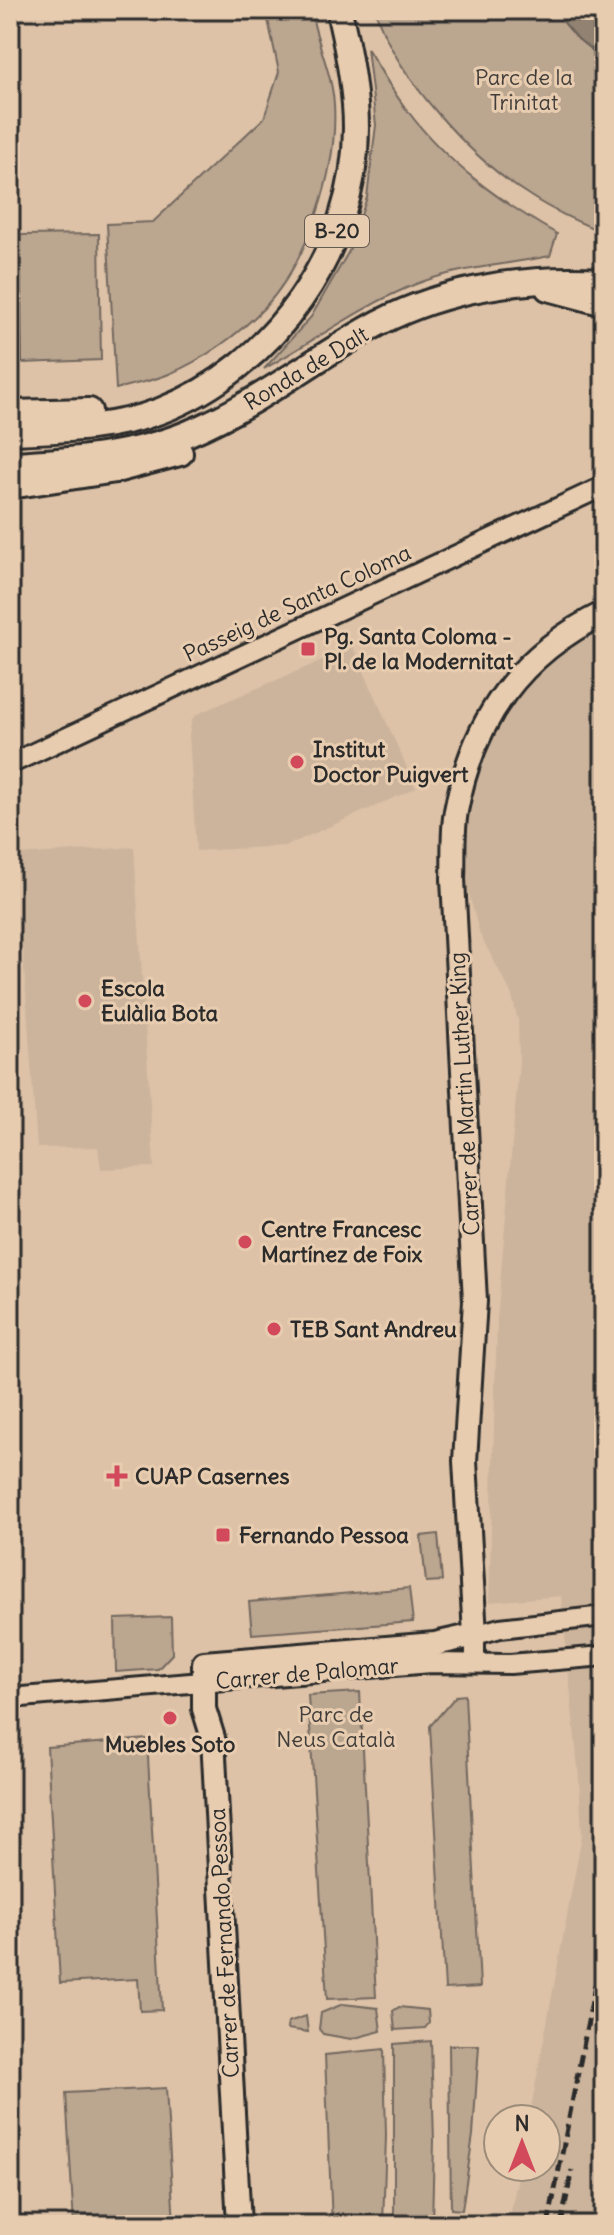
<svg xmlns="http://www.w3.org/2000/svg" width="614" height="2235" viewBox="0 0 614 2235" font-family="Delius,sans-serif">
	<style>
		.built { fill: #ccb49c }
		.green { fill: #bba690; stroke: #73685e; stroke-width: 2 }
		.water { fill: #918272; stroke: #685f56; stroke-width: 2 }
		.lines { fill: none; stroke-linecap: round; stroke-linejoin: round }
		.tertiary-casing { stroke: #2b2b2b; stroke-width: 24 }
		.secondary-casing { stroke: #2b2b2b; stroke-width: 28 }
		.trunk-casing { stroke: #2b2b2b; stroke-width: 30 }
		.tertiary { stroke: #e8ccaf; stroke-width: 18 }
		.secondary { stroke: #e8ccaf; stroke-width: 22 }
		.trunk { stroke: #e8ccaf; stroke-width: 24 }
		.rail { stroke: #2b2b2b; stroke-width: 5; stroke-dasharray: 12 6; stroke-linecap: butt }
		.poi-dot { fill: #d1495b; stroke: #e8ccaf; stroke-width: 3 }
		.labels { text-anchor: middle; stroke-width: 6; stroke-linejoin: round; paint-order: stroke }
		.shield { fill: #e8ccaf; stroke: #645b53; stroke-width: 2 }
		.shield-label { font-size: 20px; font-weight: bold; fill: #2b2b2b }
		.park-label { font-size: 22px; fill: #413d3a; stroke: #e8ccaf }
		.street-label { font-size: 22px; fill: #2b2b2b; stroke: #e8ccaf }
		.poi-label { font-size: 22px; font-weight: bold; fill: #2b2b2b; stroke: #e8ccaf; text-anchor: start }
	</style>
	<rect width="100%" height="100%" fill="#ddc2a7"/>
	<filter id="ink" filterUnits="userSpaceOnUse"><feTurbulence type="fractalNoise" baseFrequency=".0125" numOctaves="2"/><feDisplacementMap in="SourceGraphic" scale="16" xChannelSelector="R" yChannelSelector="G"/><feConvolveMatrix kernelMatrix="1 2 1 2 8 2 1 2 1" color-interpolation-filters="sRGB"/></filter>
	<g filter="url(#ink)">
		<g class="built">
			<polygon points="604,626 604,2225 508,2225 520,2167 546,2167 546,2119 529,2119 582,1835 579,1779 561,1596 489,1602 497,1320 519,1062 518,1020 511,993 480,935 467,887 464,856 466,814 488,741 508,703 545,664 577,639"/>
			<polygon points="353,647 416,788 286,846 196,851 189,735 192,719 197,714"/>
			<polygon points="134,847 154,1167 101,1169 98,1147 37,1148 16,855"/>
		</g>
		<g class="green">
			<path d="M266,10H311C316,42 332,72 334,104C338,169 309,260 264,308C239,334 203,360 169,374C153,381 134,384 116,389L107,224L153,222L264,118L279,72Z"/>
			<path d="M375,10H604V233C579,222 555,212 532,197C473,161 395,76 375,10Z"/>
			<path d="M367,48C380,69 392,91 407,110C446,163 501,202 557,234L550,256C505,265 459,267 416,284C363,305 314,341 264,369L311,317L349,251L367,197L376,125Z"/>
			<polygon points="99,234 101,360 22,363 20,235"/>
			<polygon points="438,1534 442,1581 426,1582 421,1536"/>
			<polygon points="409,1588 413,1622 252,1634 249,1602"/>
			<polygon points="171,1617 172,1654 158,1669 116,1672 115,1619"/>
			<polygon points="360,1692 376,1997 327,1999 308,1695"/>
			<polygon points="465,1695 480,1987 445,1989 430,1726 456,1696"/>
			<polygon points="147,1739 162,2010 140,2011 138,1979 60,1983 47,1747"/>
			<polygon points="343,2004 378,2008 381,2031 351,2039 323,2034 319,2029 321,2013"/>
			<polygon points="399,2007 428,2010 429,2023 425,2028 395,2030 393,2011"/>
			<polygon points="306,2016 308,2032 287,2029 288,2022"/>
			<polygon points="431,2041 434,2141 432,2225 394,2225 394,2044"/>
			<polygon points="449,2045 479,2045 473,2135 462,2210 451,2209"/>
			<polygon points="384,2049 386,2136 383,2225 332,2225 325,2055"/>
			<polygon points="166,2088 174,2225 74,2225 66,2093"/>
		</g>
		<polygon class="water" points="553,10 604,10 604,60 578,39"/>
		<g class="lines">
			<defs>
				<g id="tertiary">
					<polyline points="10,764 604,486"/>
					<polyline points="475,1663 475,1635 500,1628 604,1616"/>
					<polyline points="10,1698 431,1663 510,1664 604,1656"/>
				</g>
				<path id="secondary" d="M239,2225L213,1738L204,1709V1663L435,1644L475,1635L465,1461L475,1301L453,879C454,857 452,833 456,811C473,719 520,654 604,613"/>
				<g id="trunk">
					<polyline points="548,288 604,303"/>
					<polyline points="10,413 89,411"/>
					<path d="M10,432C60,430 113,429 160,411C274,367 356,251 356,128C356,91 349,55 341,20"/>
					<path d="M10,464C70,461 133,456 189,433C258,404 314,358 379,323C446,288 529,276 604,281"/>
					<polyline points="10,486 116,470 180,453"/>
				</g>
			</defs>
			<use href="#tertiary" class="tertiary-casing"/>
			<use href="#secondary" class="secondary-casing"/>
			<use href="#trunk" class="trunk-casing"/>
			<use href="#tertiary" class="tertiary"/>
			<use href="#secondary" class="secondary"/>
			<use href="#trunk" class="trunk"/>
			<g class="rail">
				<polyline points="548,2225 604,1940"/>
				<polyline points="561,2225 572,2170"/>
			</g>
		</g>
	</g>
	<g class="poi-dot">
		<rect x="300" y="641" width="16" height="16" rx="4"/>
		<circle cx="297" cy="762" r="8"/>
		<circle cx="85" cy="1001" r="8"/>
		<circle cx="245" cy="1242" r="8"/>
		<circle cx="274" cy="1329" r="8"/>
		<path d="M113 1464h8v8h8v8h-8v8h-8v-8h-8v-8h8z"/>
		<rect x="215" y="1527" width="16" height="16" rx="4"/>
		<circle cx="170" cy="1718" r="8"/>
	</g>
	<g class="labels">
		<rect class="shield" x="305" y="215" width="64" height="32" rx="6"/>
		<g class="shield-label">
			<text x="337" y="238">B-20</text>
		</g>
		<g class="park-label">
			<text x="524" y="85">Parc de la<tspan x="524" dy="25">Trinitat</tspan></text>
			<text x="336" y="1722">Parc de<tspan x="336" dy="25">Neus Català</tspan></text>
		</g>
		<g class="street-label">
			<text transform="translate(306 368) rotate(-31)" y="8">Ronda de Dalt</text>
			<text transform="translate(297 603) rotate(-25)" y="8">Passeig de Santa Coloma</text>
			<text transform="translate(464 1094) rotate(-93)" y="8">Carrer de Martin Luther King</text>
			<text transform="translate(307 1673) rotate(-5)" y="8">Carrer de Palomar</text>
			<text transform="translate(224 1943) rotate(-93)" y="8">Carrer de Fernando Pessoa</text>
		</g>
		<g class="poi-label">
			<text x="324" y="644">Pg. Santa Coloma -<tspan x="324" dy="25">Pl. de la Modernitat</tspan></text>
			<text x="313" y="757">Institut<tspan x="313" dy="25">Doctor Puigvert</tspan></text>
			<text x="101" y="996">Escola<tspan x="101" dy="25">Eulàlia Bota</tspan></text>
			<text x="261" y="1237">Centre Francesc<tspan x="261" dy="25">Martínez de Foix</tspan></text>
			<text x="290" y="1337">TEB Sant Andreu</text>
			<text x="135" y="1484">CUAP Casernes</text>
			<text x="239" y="1543">Fernando Pessoa</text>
			<text x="170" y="1752" text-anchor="middle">Muebles Soto</text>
		</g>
	</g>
	<rect width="614" height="2235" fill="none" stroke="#e8ccaf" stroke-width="40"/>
	<rect x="20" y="20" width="574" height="2195" fill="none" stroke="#2b2b2b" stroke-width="3" filter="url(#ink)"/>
	<g transform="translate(522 2143)"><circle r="38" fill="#e8ccaf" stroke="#9c8c7a" stroke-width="2"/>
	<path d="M0-6L14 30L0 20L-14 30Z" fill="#d1495b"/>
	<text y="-12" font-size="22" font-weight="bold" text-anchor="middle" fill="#2b2b2b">N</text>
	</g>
</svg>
